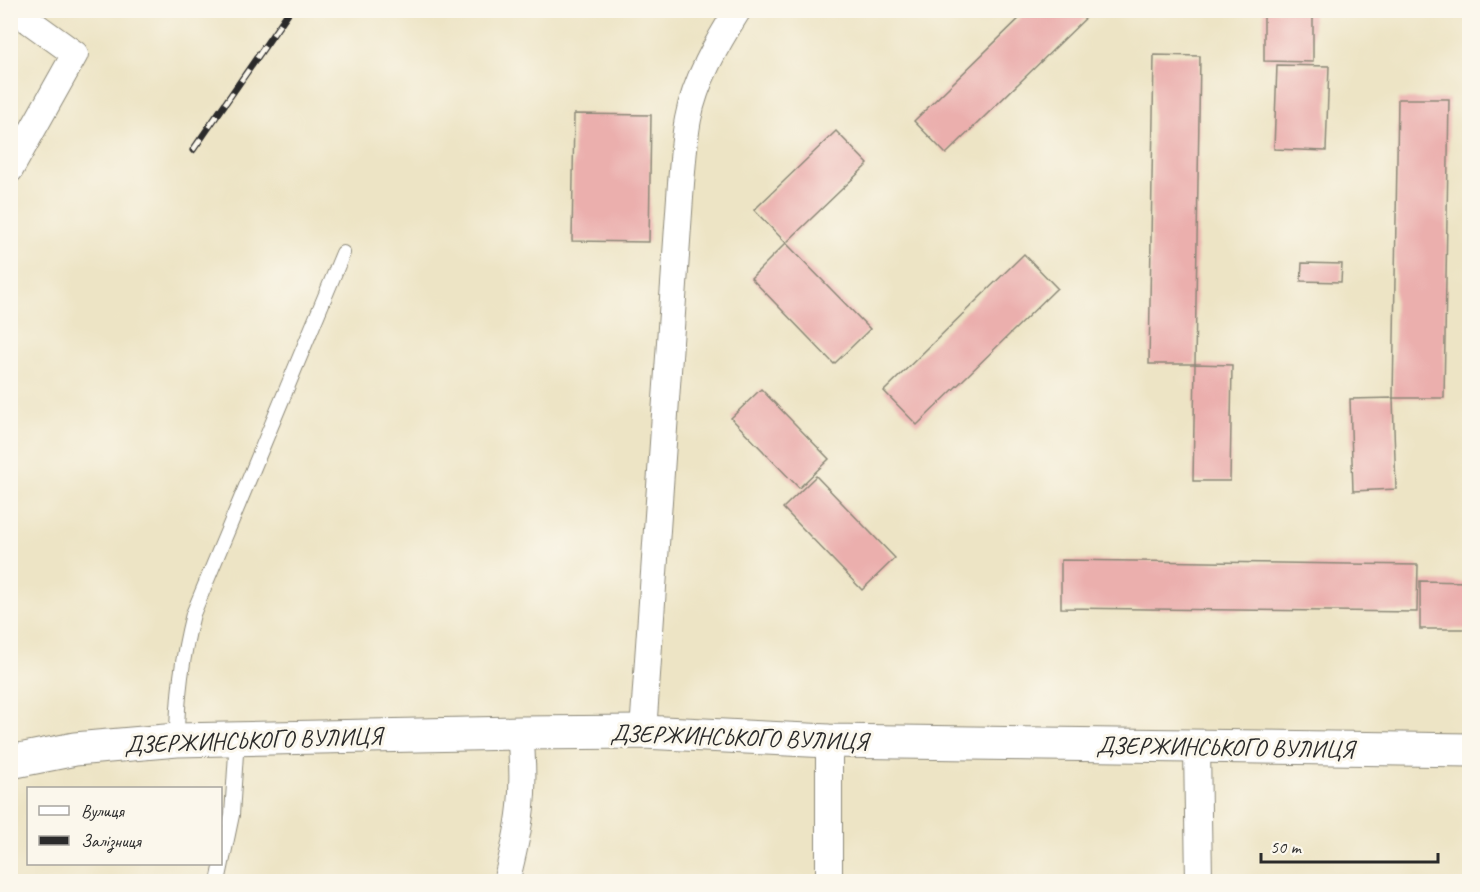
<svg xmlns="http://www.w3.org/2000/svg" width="1480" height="892" viewBox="0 0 1480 892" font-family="Caveat,sans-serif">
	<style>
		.building { fill: #ebafad }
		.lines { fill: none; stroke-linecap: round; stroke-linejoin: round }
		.service-casing { stroke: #8c8878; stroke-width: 16 }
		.minor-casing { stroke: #8c8878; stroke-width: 28 }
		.secondary-casing { stroke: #8c8878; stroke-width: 35 }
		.service { stroke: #fff; stroke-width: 14 }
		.minor { stroke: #fff; stroke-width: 26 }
		.secondary { stroke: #fff; stroke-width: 33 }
		.rail-casing { stroke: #2b2b2b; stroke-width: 7 }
		.rail { stroke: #fbf7ec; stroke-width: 4.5; stroke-dasharray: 14; stroke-linecap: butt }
		.labels { text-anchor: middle; stroke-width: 6; stroke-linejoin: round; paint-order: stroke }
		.street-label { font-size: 24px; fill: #2b2b2b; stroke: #fbf7ec }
	</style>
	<rect width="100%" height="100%" fill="#fbf7ec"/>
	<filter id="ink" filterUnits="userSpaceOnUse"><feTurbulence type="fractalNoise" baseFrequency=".0167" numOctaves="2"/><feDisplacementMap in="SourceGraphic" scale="12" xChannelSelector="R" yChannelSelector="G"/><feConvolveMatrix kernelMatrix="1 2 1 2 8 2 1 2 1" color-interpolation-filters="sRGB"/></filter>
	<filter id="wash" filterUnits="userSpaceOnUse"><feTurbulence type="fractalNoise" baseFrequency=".008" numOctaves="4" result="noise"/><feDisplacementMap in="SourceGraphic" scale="24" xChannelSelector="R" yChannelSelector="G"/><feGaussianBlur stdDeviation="1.35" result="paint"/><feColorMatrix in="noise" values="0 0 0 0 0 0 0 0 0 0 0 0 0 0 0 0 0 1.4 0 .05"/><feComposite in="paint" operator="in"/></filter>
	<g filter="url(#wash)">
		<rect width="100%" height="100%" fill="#ede4c5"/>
		<g id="blocks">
			<g class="building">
				<polygon points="1028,10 1094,10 946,154 914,121"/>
				<polygon points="1264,10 1313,10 1313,62 1264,61"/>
				<polygon points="1154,55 1200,56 1195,364 1149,364"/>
				<polygon points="1277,65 1329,66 1326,151 1274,149"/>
				<polygon points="1398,99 1449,99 1444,398 1393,398"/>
				<polygon points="574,114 651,115 649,242 572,241"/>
				<polygon points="836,131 868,164 786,243 754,210"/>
				<polygon points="786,243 870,329 834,364 751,278"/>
				<polygon points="1024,254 1057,288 917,425 884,391"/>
				<polygon points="1302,263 1342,264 1341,282 1301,281"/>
				<polygon points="1195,364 1232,365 1230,481 1193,481"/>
				<polygon points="761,389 829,459 799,488 731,418"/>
				<polygon points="1393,398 1396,489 1353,491 1350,399"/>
				<polygon points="816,476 895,558 862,590 783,508"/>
				<polygon points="1061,560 1418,565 1417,612 1061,608"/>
				<polygon points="1420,581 1470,582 1470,629 1420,629"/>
			</g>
		</g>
	</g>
	<g filter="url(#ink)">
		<use href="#blocks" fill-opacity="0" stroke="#8c8878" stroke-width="1.5"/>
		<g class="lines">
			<defs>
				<g id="service">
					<path d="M177,740C177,696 182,657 193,614L343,253"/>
					<polyline points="218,882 232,815 237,738"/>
				</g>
				<g id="minor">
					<polyline points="10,170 75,54 14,10"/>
					<path d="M643,732L681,183C683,162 684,140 688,119C695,81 717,43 738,10"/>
					<polyline points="1197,746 1199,882"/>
					<path d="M506,882C521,824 526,792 520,733"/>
					<polyline points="829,882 829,741"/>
				</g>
				<polyline id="secondary" points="10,762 75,749 177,740 520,733 643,732 829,741 1470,750"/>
			</defs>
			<use href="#service" class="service-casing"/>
			<use href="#minor" class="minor-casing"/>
			<use href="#secondary" class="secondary-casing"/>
			<use href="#service" class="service"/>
			<use href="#minor" class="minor"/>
			<use href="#secondary" class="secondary"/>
			<defs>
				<polyline id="rail" points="193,150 290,10"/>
			</defs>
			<use href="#rail" class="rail-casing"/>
			<use href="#rail" class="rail"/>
		</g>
	</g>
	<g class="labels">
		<g class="street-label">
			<text transform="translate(739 737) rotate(2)" y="8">ДЗЕРЖИНСЬКОГО ВУЛИЦЯ</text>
			<text transform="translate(253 740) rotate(-2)" y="8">ДЗЕРЖИНСЬКОГО ВУЛИЦЯ</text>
			<text transform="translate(1225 747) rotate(1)" y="8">ДЗЕРЖИНСЬКОГО ВУЛИЦЯ</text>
		</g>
	</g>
	<rect width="1480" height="892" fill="none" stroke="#fbf7ec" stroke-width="36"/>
	<rect x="27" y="787" width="195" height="78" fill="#fbf7ec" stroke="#a8a59f" stroke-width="1.5"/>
	<rect x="39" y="806" width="30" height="9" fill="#ffffff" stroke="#a8a59f" stroke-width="1.5"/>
	<text x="81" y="817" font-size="18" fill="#2b2b2b">Вулиця</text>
	<rect x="39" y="836" width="30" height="9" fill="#2b2b2b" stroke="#a8a59f" stroke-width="1.5"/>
	<text x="81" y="847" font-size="18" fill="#2b2b2b">Залізниця</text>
	<path d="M1261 853v9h177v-9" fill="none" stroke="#2b2b2b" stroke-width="3"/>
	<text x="1270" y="853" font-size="18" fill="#2b2b2b" stroke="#fbf7ec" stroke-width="4.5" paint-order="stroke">50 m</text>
</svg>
